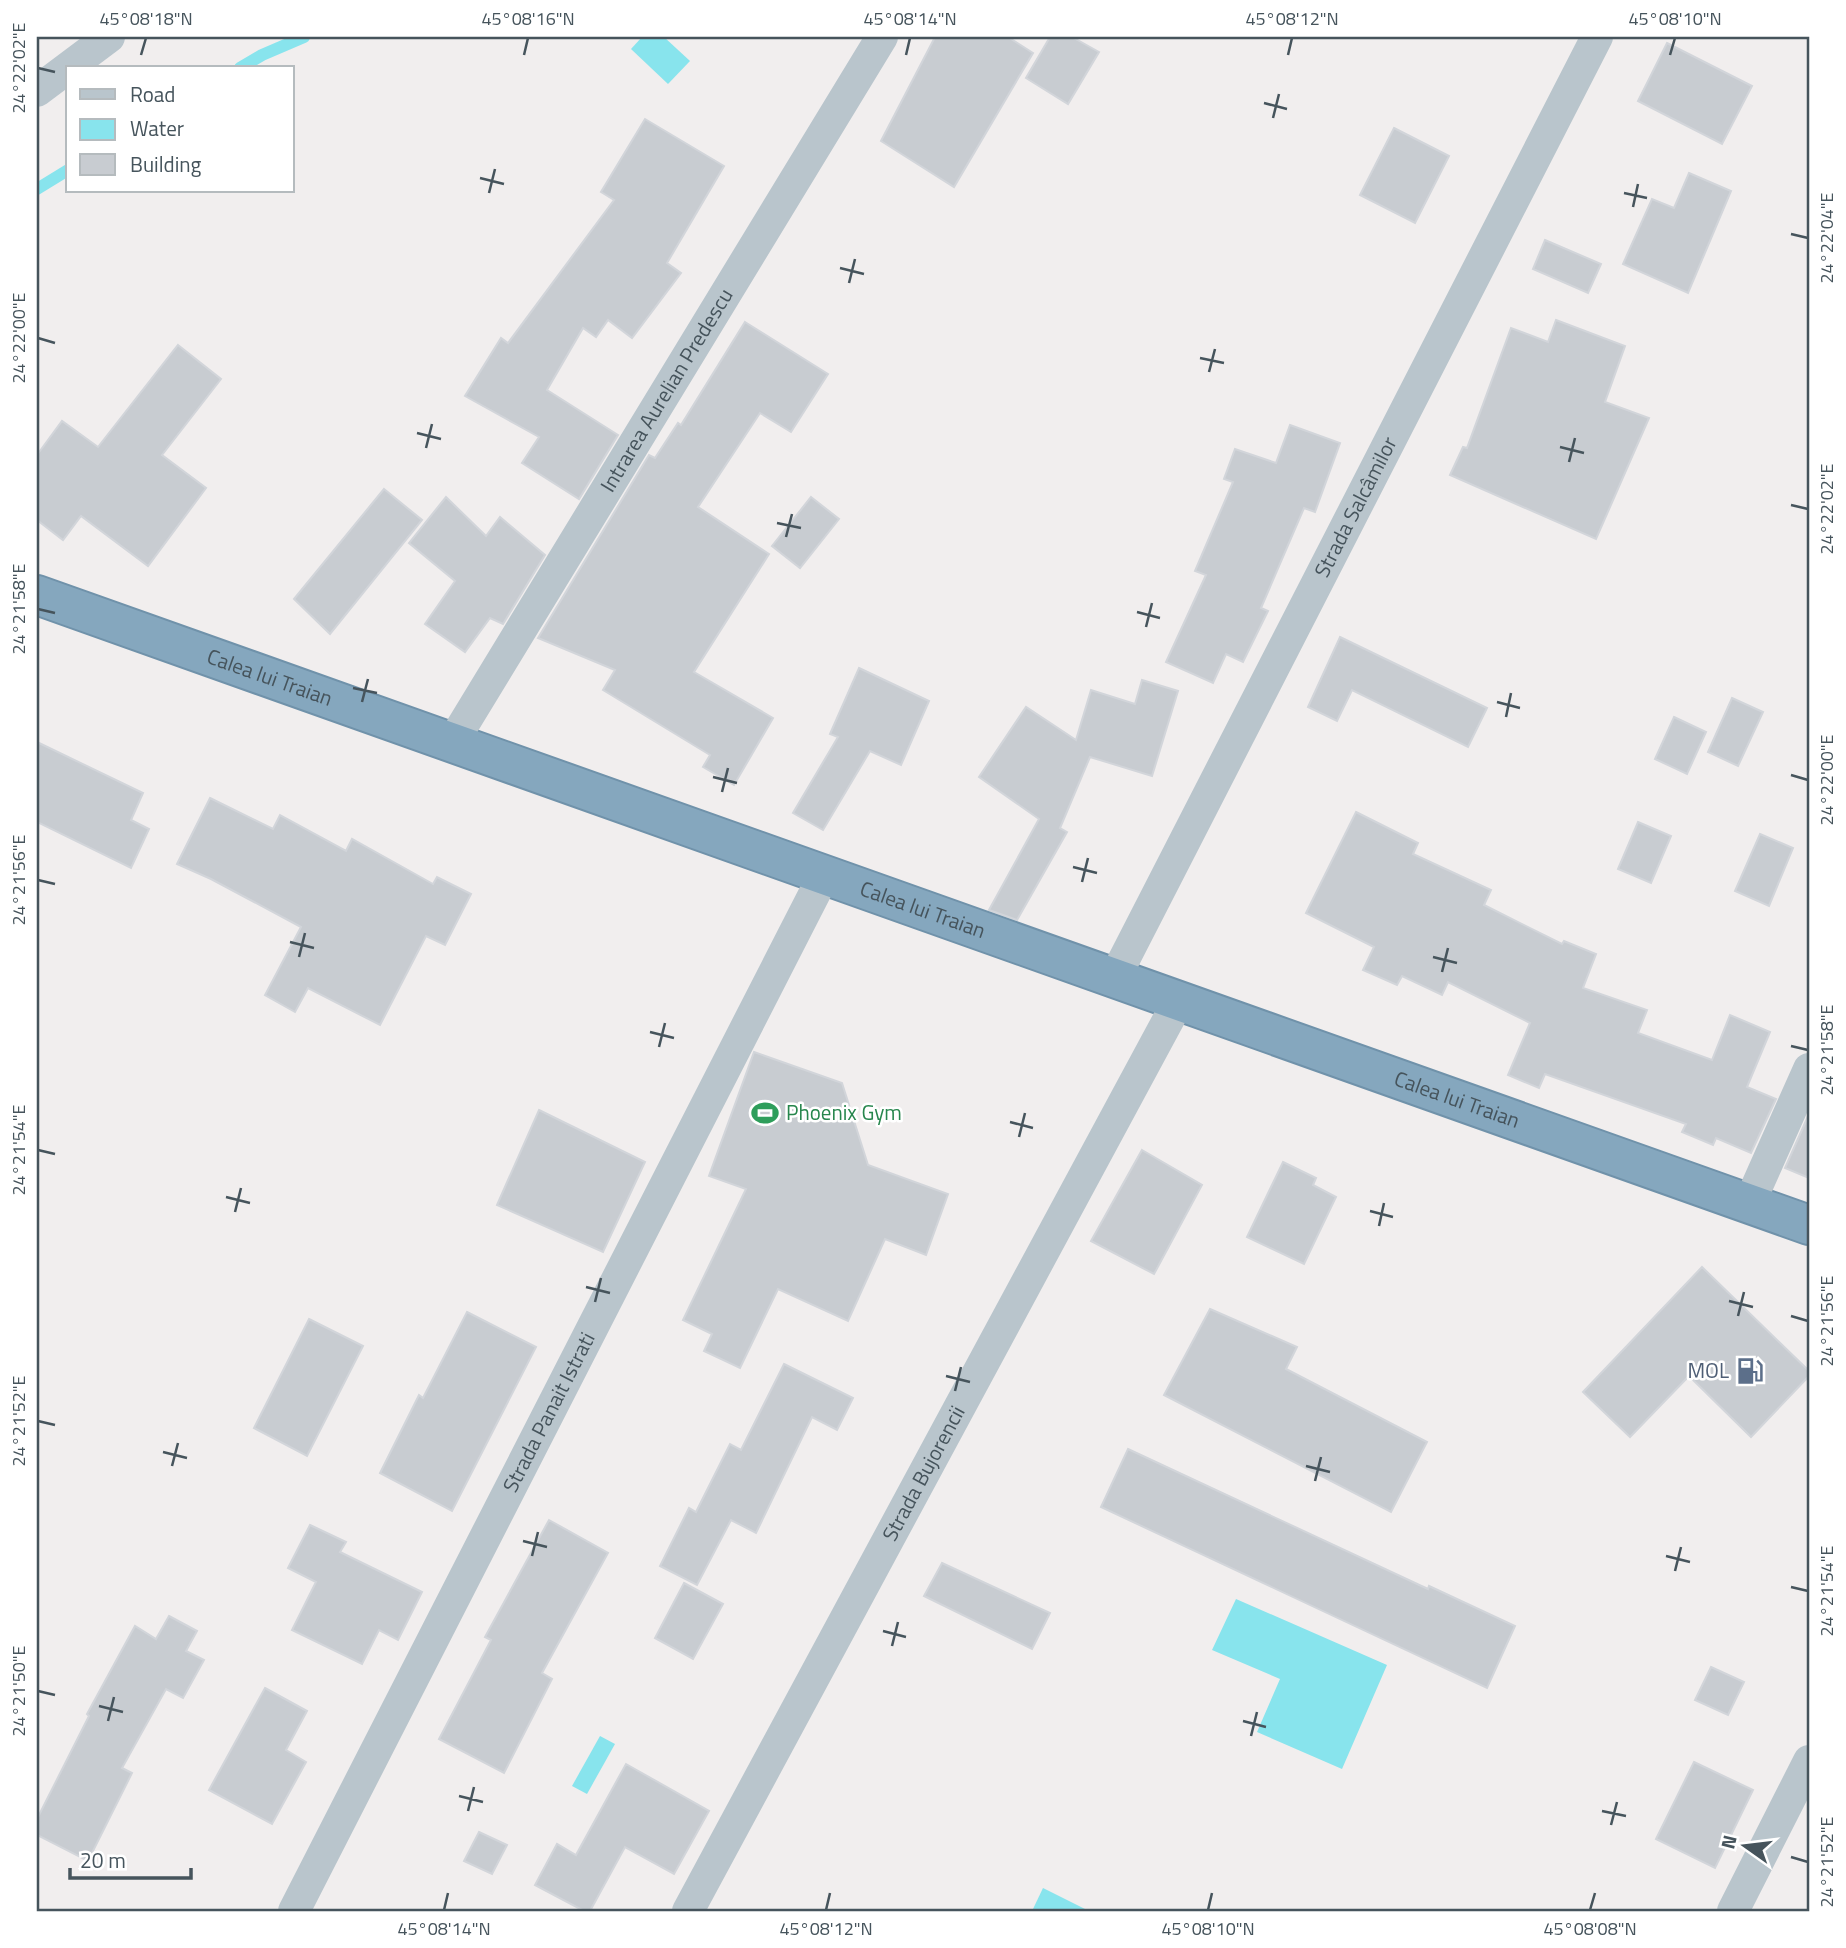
<svg xmlns="http://www.w3.org/2000/svg" width="1846" height="1948" viewBox="0 0 1846 1948" font-family="'Titillium Web',sans-serif">
	<style>
		.water { fill: #88e4ed }
		.lines { fill: none; stroke-linecap: round; stroke-linejoin: round }
		.stream { stroke: #88e4ed; stroke-width: 12 }
		.building { fill: #c8ccd1; stroke: #d2d5da; stroke-width: 2 }
		.highway-casing { stroke: #7092aa; stroke-width: 42 }
		.street { stroke: #b9c5cc; stroke-width: 32 }
		.highway { stroke: #85a7be; stroke-width: 38 }
		.ticks { fill: none; stroke: #46545c; stroke-width: 2.5 }
		.labels { text-anchor: middle; stroke-width: 5; stroke-linejoin: round; paint-order: stroke }
		.street-label { font-size: 21px; fill: #46545c; stroke: #fff }
		.leisure-label { font-size: 21px; fill: #27864d; stroke: #fff; text-anchor: start }
		.service-label { font-size: 21px; fill: #4e5e75; stroke: #fff; text-anchor: end }
		.neatline { fill: none; stroke: #46545c; stroke-width: 2.5 }
		.ticks-label { font-size: 18px; text-anchor: middle; fill: #46545c }
	</style>
	<rect width="100%" height="100%" fill="#f1eeee"/>
	<g class="water">
		<polygon points="642,37 664,37 690,61 668,84 631,49"/>
		<polygon points="1236,1599 1387,1665 1342,1769 1257,1732 1280,1679 1212,1650"/>
		<polygon points="600,1736 615,1744 587,1794 572,1786"/>
		<polygon points="1043,1888 1089,1911 1033,1909"/>
	</g>
	<g class="lines">
		<g class="stream">
			<polyline points="240,68 262,55 304,37"/>
			<polyline points="37,189 68,170"/>
		</g>
	</g>
	<g class="building">
		<polygon points="935,37 1008,37 1033,53 954,187 881,141"/>
		<polygon points="1050,37 1072,37 1099,52 1068,104 1026,78"/>
		<polygon points="1667,43 1752,86 1722,144 1638,101"/>
		<polygon points="645,119 724,166 667,263 681,273 632,338 608,320 596,337 583,328 547,390 618,435 579,499 522,463 539,437 465,396 501,338 508,343 614,200 601,192"/>
		<polygon points="1394,128 1449,156 1415,223 1360,195"/>
		<polygon points="1689,173 1731,191 1688,293 1623,264 1652,199 1674,208"/>
		<polygon points="1545,240 1601,264 1588,293 1533,269"/>
		<polygon points="1556,320 1625,346 1605,402 1649,418 1596,539 1450,475 1463,447 1467,448 1511,328 1548,342"/>
		<polygon points="745,322 828,374 791,432 760,413 698,507 769,554 694,672 773,718 734,785 703,767 710,755 603,690 615,670 538,638 649,455 655,458 678,423 681,425"/>
		<polygon points="178,345 221,379 162,455 206,488 148,566 81,516 63,540 37,520 37,455 62,421 98,447"/>
		<polygon points="1290,425 1340,443 1315,512 1304,508 1261,608 1268,611 1243,662 1226,654 1213,683 1166,662 1206,575 1195,571 1233,482 1224,479 1235,449 1276,463"/>
		<polygon points="384,489 422,520 330,634 294,599"/>
		<polygon points="446,497 486,536 500,517 545,555 503,624 490,618 465,652 425,624 455,581 409,543"/>
		<polygon points="811,497 839,519 800,568 772,546"/>
		<polygon points="1340,637 1487,708 1468,747 1352,690 1337,721 1308,707"/>
		<polygon points="859,668 929,701 901,765 870,751 823,830 793,813 838,737 830,734"/>
		<polygon points="1142,680 1178,691 1152,776 1090,757 1060,828 1067,832 1017,920 989,910 1039,819 979,777 1026,707 1076,740 1091,690 1135,704"/>
		<polygon points="1732,698 1763,712 1738,766 1708,752"/>
		<polygon points="1674,717 1706,732 1687,774 1655,759"/>
		<polygon points="37,742 143,793 131,820 149,829 131,868 37,822"/>
		<polygon points="210,798 273,829 280,815 346,851 352,839 433,884 437,877 471,894 445,945 426,936 380,1025 308,988 295,1012 265,995 301,927 211,879 177,864"/>
		<polygon points="1356,812 1418,843 1413,854 1491,890 1484,905 1562,944 1564,941 1596,954 1583,988 1647,1010 1638,1033 1712,1060 1730,1015 1770,1032 1747,1087 1776,1099 1751,1153 1716,1138 1713,1145 1682,1132 1686,1124 1545,1074 1539,1088 1508,1075 1530,1023 1448,982 1442,995 1402,976 1397,985 1363,970 1374,947 1306,913"/>
		<polygon points="1638,822 1671,836 1651,883 1618,869"/>
		<polygon points="1760,834 1793,848 1769,906 1735,891"/>
		<polygon points="754,1052 842,1083 868,1165 948,1194 926,1255 885,1239 848,1321 778,1289 740,1368 704,1351 712,1334 683,1320 746,1189 709,1176"/>
		<polygon points="539,1110 645,1162 603,1252 497,1205"/>
		<polygon points="1809,1114 1809,1178 1785,1168"/>
		<polygon points="1142,1150 1202,1185 1154,1274 1091,1241"/>
		<polygon points="1283,1162 1316,1178 1313,1185 1336,1197 1304,1264 1247,1237"/>
		<polygon points="1702,1267 1809,1371 1809,1376 1751,1437 1689,1376 1630,1437 1583,1392"/>
		<polygon points="1210,1309 1297,1347 1286,1369 1427,1442 1391,1512 1164,1395"/>
		<polygon points="467,1312 536,1347 452,1511 380,1473 419,1395 423,1398"/>
		<polygon points="309,1319 363,1346 307,1456 254,1428"/>
		<polygon points="784,1364 853,1398 837,1430 812,1417 756,1533 731,1520 697,1585 660,1566 689,1508 696,1512 730,1444 741,1450"/>
		<polygon points="1128,1449 1428,1589 1429,1586 1515,1626 1487,1688 1101,1507"/>
		<polygon points="549,1520 608,1553 542,1673 552,1679 504,1773 439,1739 491,1640 485,1637"/>
		<polygon points="310,1525 346,1542 340,1552 422,1592 398,1640 379,1630 362,1664 292,1630 316,1582 288,1568"/>
		<polygon points="942,1563 1050,1613 1032,1649 924,1596"/>
		<polygon points="684,1583 723,1604 693,1659 655,1638"/>
		<polygon points="169,1616 197,1631 186,1651 204,1660 183,1698 166,1689 122,1768 132,1773 88,1861 37,1835 37,1819 89,1716 87,1714 135,1626 156,1639"/>
		<polygon points="1711,1667 1744,1682 1728,1715 1695,1700"/>
		<polygon points="265,1688 307,1711 286,1750 306,1762 272,1824 209,1790"/>
		<polygon points="1694,1762 1753,1790 1715,1868 1656,1839"/>
		<polygon points="626,1764 709,1811 674,1874 625,1847 590,1911 584,1911 535,1885 557,1844 576,1855"/>
		<polygon points="479,1832 507,1845 492,1874 464,1861"/>
	</g>
	<g class="lines">
		<defs>
			<g id="highway">
				<path id="s5" d="M37,595L1809,1225"/>
			</g>
		</defs>
		<use href="#highway" class="highway-casing"/>
		<g class="street">
			<polyline points="37,91 109,37"/>
			<path id="s1" d="M452,743L882,37"/>
			<path id="s2" d="M1115,977L1597,37"/>
			<polyline points="1749,1204 1809,1069"/>
			<path id="s3" d="M294,1911L824,875"/>
			<path id="s4" d="M688,1911L1179,1000"/>
			<polyline points="1733,1911 1809,1761"/>
		</g>
		<use href="#highway" class="highway"/>
	</g>
	<path class="ticks" d="M141,55L146,38M524,55L528,38M906,55L910,38M1288,55L1292,38M1670,55L1675,38M38,68L55,72M1264,103L1287,109M1273,118L1279,94M480,178L504,184M489,193L495,169M1624,193L1647,198M1633,207L1638,184M1791,234L1808,238M840,268L864,274M849,283L855,259M38,338L55,343M1200,358L1224,363M1209,372L1215,349M417,433L441,439M1560,447L1584,453M426,448L432,424M1569,462L1575,438M1791,505L1808,509M777,523L801,528M786,537L792,514M38,609L55,613M1137,612L1160,618M1146,627L1152,603M353,688L377,693M362,702L368,679M1497,702L1520,708M1506,717L1511,693M1791,775L1808,780M713,777L737,783M722,792L728,768M1073,867L1097,873M38,880L55,884M1082,882L1088,858M290,942L314,948M299,957L305,933M1433,957L1457,963M1442,972L1448,948M650,1032L674,1038M1791,1046L1808,1050M659,1047L665,1023M1010,1122L1033,1128M1019,1137L1025,1113M38,1150L55,1154M226,1197L250,1203M1370,1211L1393,1217M235,1212L241,1188M1379,1226L1384,1203M586,1287L610,1293M1729,1301L1753,1307M595,1302L601,1278M1738,1316L1744,1292M1791,1316L1808,1321M946,1376L970,1382M955,1391L961,1367M38,1421L55,1425M163,1452L187,1458M172,1466L178,1443M1306,1466L1330,1472M1315,1481L1321,1457M523,1541L547,1547M532,1556L538,1532M1666,1556L1690,1562M1675,1571L1681,1547M1791,1587L1808,1591M883,1631L906,1637M892,1646L898,1622M38,1691L55,1695M99,1706L123,1712M108,1721L114,1697M1243,1721L1266,1727M1251,1736L1257,1712M459,1796L483,1802M468,1811L474,1787M1602,1811L1626,1816M1611,1825L1617,1802M1791,1857L1808,1862M444,1910L448,1893M826,1910L830,1893M1208,1910L1212,1893M1590,1910L1595,1893"/>
	<defs>
		<symbol id="stadium-bare" viewBox="-9 -9 18 18"><path d="M0-5a6.5 5 0 1 0 0 10a6.5 5 0 1 0 0-10ZM-3.5-1.8h7v3.6h-7Z" fill="#2e9e5b" stroke="#fff" stroke-width="2.5" paint-order="stroke"/></symbol>
		<symbol id="fuel-bare" viewBox="-9 -9 18 18"><path d="M-5.5-6h7V0h2V4h1.3V-2.5L3-4.5l.8-.8L6-3V5H2.5V1h-1V6h-7ZM-4.2-4.7v3.2H.2V-4.7Z" fill="#5c6f8a" stroke="#fff" stroke-width="2.5" paint-order="stroke"/></symbol>
	</defs>
	<g fill-rule="evenodd">
		<use href="#stadium-bare" x="746" y="1094" width="38" height="38"/>
		<use href="#fuel-bare" x="1731" y="1352" width="38" height="38"/>
	</g>
	<g class="labels">
		<g class="street-label">
			<text dy="7" stroke="none"><textPath href="#s1" startOffset="413">Intrarea Aurelian Predescu</textPath></text>
			<text dy="7" stroke="none"><textPath href="#s2" startOffset="528">Strada Salcâmilor</textPath></text>
			<text dy="7" stroke="none"><textPath href="#s5" startOffset="247">Calea lui Traian</textPath></text>
			<text dy="7" stroke="none"><textPath href="#s5" startOffset="940">Calea lui Traian</textPath></text>
			<text dy="7" stroke="none"><textPath href="#s5" startOffset="1507">Calea lui Traian</textPath></text>
			<text dy="7" stroke="none"><textPath href="#s3" startOffset="560">Strada Panait Istrati</textPath></text>
			<text dy="7" stroke="none"><textPath href="#s4" startOffset="497">Strada Bujorencii</textPath></text>
		</g>
		<g class="leisure-label">
			<text x="786" y="1120">Phoenix Gym</text>
		</g>
		<g class="service-label">
			<text x="1729" y="1378">MOL</text>
		</g>
	</g>
	<rect width="1846" height="1948" fill="none" stroke="#ffffff" stroke-width="77"/>
	<rect x="66" y="66" width="228" height="126" fill="#ffffff" stroke="#b5bbbe" stroke-width="2"/>
	<rect x="80" y="89" width="35" height="10" fill="#b9c5cc" stroke="#b5bbbe" stroke-width="2"/>
	<text x="130" y="102" font-size="21" fill="#46545c">Road</text>
	<rect x="80" y="119" width="35" height="21" fill="#88e4ed" stroke="#b5bbbe" stroke-width="2"/>
	<text x="130" y="136" font-size="21" fill="#46545c">Water</text>
	<rect x="80" y="154" width="35" height="21" fill="#c8ccd1" stroke="#b5bbbe" stroke-width="2"/>
	<text x="130" y="172" font-size="21" fill="#46545c">Building</text>
	<g transform="translate(1745 1846) rotate(284)" stroke="#ffffff" stroke-width="5" paint-order="stroke">
	<path d="M0-5L12 26L0 18L-12 26Z" fill="#46545c"/>
	<text y="-10" font-size="19" font-weight="bold" text-anchor="middle" fill="#46545c">N</text>
	</g>
	<path d="M70 1868v10h121v-10" fill="none" stroke="#46545c" stroke-width="3.5"/>
	<text x="80" y="1868" font-size="21" fill="#46545c" stroke="#ffffff" stroke-width="5" paint-order="stroke">20 m</text>
	<rect x="38" y="38" width="1770" height="1872" class="neatline"/>
	<g class="ticks-label">
		<text x="146" y="25">45°08'18"N</text>
		<text x="528" y="25">45°08'16"N</text>
		<text x="910" y="25">45°08'14"N</text>
		<text x="1292" y="25">45°08'12"N</text>
		<text x="1675" y="25">45°08'10"N</text>
		<text transform="translate(19 68) rotate(-90)" y="6">24°22'02"E</text>
		<text transform="translate(1827 238) rotate(-90)" y="6">24°22'04"E</text>
		<text transform="translate(19 338) rotate(-90)" y="6">24°22'00"E</text>
		<text transform="translate(1827 509) rotate(-90)" y="6">24°22'02"E</text>
		<text transform="translate(19 609) rotate(-90)" y="6">24°21'58"E</text>
		<text transform="translate(1827 780) rotate(-90)" y="6">24°22'00"E</text>
		<text transform="translate(19 880) rotate(-90)" y="6">24°21'56"E</text>
		<text transform="translate(1827 1050) rotate(-90)" y="6">24°21'58"E</text>
		<text transform="translate(19 1150) rotate(-90)" y="6">24°21'54"E</text>
		<text transform="translate(1827 1321) rotate(-90)" y="6">24°21'56"E</text>
		<text transform="translate(19 1421) rotate(-90)" y="6">24°21'52"E</text>
		<text transform="translate(1827 1591) rotate(-90)" y="6">24°21'54"E</text>
		<text transform="translate(19 1691) rotate(-90)" y="6">24°21'50"E</text>
		<text transform="translate(1827 1862) rotate(-90)" y="6">24°21'52"E</text>
		<text x="444" y="1935">45°08'14"N</text>
		<text x="826" y="1935">45°08'12"N</text>
		<text x="1208" y="1935">45°08'10"N</text>
		<text x="1590" y="1935">45°08'08"N</text>
	</g>
</svg>
